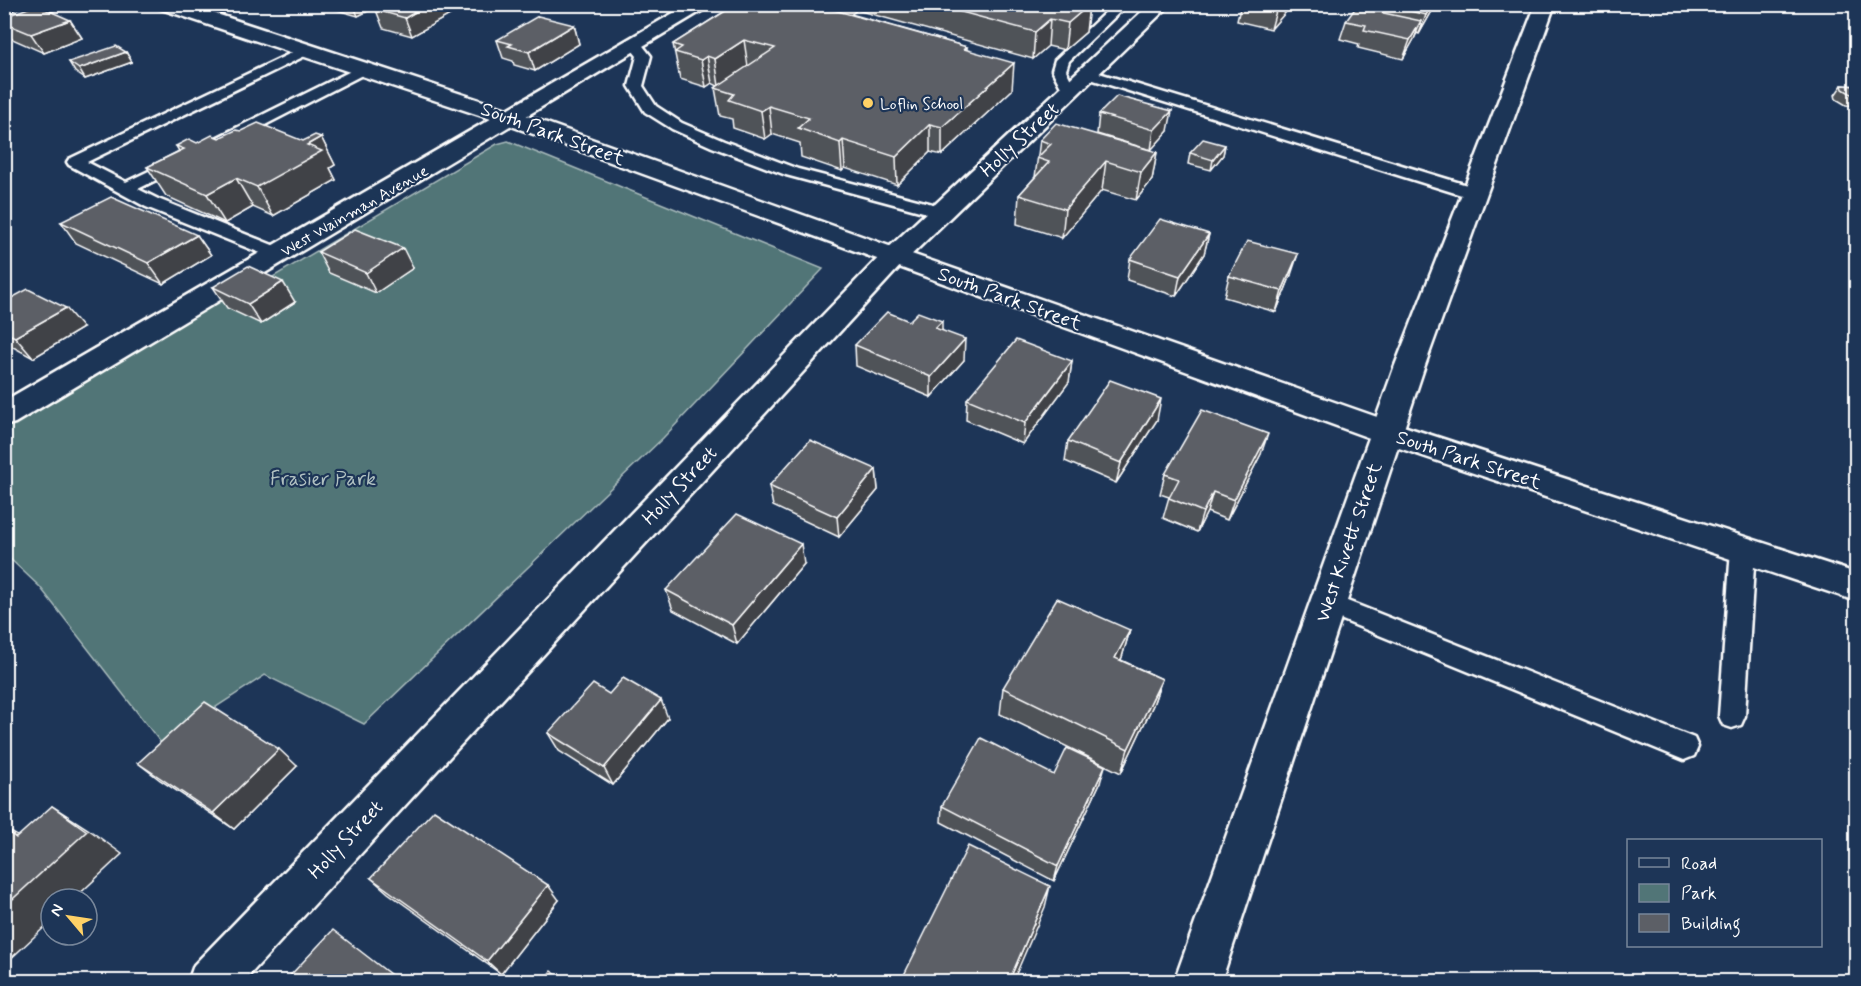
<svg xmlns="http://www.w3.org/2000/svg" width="1861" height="986" viewBox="0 0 1861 986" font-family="Mynerve,sans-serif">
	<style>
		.green { fill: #517577; stroke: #a8babb; stroke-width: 1.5 }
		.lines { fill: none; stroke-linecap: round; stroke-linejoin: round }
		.lane-casing { stroke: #fff; stroke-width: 5 }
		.street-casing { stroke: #fff; stroke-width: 5 }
		.secondary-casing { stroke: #fff; stroke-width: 5 }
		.lane { fill: #1d3557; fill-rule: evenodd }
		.street { fill: #1d3557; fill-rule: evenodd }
		.secondary { fill: #1d3557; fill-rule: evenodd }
		.wall { fill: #4f5258; stroke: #fff; stroke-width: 1.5 }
		.shaded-wall { fill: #404247; stroke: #fff; stroke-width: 1.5 }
		.building { fill: #5c5f66; stroke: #fff; stroke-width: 1.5 }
		.poi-dot { fill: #ffd166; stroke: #1d3557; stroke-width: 2 }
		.labels { text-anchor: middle; stroke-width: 4.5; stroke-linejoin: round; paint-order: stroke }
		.far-poi-label { font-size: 16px; fill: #fff; stroke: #1d3557; text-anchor: start }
		.far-street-label { font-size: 16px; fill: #fff; stroke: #1d3557 }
		.street-label { font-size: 20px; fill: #fff; stroke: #1d3557 }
		.park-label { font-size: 20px; fill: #b1c1c2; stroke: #1d3557 }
	</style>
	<rect width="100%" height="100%" fill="#1d3557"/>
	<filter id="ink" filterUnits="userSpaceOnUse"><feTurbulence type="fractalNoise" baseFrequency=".0167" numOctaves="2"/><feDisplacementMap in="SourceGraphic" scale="12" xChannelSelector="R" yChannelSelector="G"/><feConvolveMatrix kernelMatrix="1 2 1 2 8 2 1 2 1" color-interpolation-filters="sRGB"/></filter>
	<g filter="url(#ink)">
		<polygon class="green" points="508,141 823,269 663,438 364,724 265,675 161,743 40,587 5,554 4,429 263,275 273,277 497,144"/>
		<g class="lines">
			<defs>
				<g id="lane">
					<polygon points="198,4 216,4 196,16 186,16 184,13"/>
					<polygon points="1114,4 1128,4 1069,61 1066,70 1077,92 1070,96 1065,95 1052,70 1055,60"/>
					<polygon points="635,41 640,42 651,56 643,86 656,106 682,123 724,141 798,169 948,208 951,212 948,216 942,217 786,175 712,147 672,129 645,112 629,86 637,56 628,45"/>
					<polygon points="306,46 311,47 313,50 311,53 87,162 126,182 174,159 186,159 188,162 186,165 138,189 158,199 285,250 288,254 285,258 273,258 146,207 69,165 67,162 69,159"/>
					<polygon points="363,65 368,66 370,69 368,72 226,145 220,147 212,142 214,139"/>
					<polygon points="1089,70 1480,189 1482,193 1480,197 1468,197 1084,77 1082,74 1084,71"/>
					<polygon points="1743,540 1751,542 1755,549 1745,716 1741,725 1732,728 1723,725 1719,716 1731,549 1735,542"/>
					<polygon points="1327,593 1694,738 1698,747 1694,756 1684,760 1318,610 1315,603 1318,596"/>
				</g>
				<g id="street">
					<polygon points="31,4 58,4 56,8 4,28 4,15"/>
					<polygon points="689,4 713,4 15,423 4,426 4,401"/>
					<polygon points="1150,4 1171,4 903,263 243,982 188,982 194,965 885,251"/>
					<polygon points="1536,4 1555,4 1424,368 1221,982 1174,982 1394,368"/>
				</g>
				<polygon id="secondary" points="156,4 186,4 519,113 903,251 1397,424 1856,573 1856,601 1375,440 503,123 158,8"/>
			</defs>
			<use href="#lane" class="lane-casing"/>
			<use href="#street" class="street-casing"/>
			<use href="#secondary" class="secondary-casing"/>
			<use href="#lane" class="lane"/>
			<use href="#street" class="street"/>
			<use href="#secondary" class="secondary"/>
		</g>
		<g class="wall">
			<polygon points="332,4 382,4 358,16 333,9"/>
			<polygon points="385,4 455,4 457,11 412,36 383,28 376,10"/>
			<polygon points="729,4 1086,4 1089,5 1086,32 1065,50 1048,46 1033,59 857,10 851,14 967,47 967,50 1012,90 942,155 930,152 897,185 845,168 842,171 801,157 800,143 772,134 765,139 733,128 732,119 720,116 715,88 718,86 712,83 706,87 680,79 673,44 730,8"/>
			<polygon points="1241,4 1292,4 1271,29 1237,21"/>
			<polygon points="1381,4 1436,4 1419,34 1417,33 1414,39 1403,59 1358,48 1359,44 1340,39 1346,21 1378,11"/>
			<polygon points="4,17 70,20 82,38 44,53 10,38 4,31"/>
			<polygon points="574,25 579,44 535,71 514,65 513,61 503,58 497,40"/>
			<polygon points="126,52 132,62 85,79 75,72 69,62"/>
			<polygon points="1842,85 1857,86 1857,106 1846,105 1836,99 1835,95"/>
			<polygon points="1099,114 1168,131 1151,150 1097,134"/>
			<polygon points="241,131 303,141 321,137 335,165 330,168 336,180 273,216 253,207 225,223 166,196 147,167 179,151 176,146 197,143 219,138"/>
			<polygon points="1040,140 1157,152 1152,180 1136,200 1102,190 1062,238 1017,224 1019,195 1035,177"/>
			<polygon points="1225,145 1223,155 1211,170 1188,164 1190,153"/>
			<polygon points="61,222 197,235 211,255 163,284 76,243"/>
			<polygon points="1209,234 1204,254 1176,296 1127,280 1130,259"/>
			<polygon points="318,252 413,268 376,293 329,273"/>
			<polygon points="1291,275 1276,312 1224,297 1229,276"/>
			<polygon points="213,287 295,302 261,324 227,308"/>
			<polygon points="4,302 83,328 33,358 4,342"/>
			<polygon points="909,321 942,330 964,360 931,397 856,366 855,345"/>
			<polygon points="1072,361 1069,382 1023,444 966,420 967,399"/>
			<polygon points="1157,420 1116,483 1065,461 1068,441"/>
			<polygon points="1261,454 1227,520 1207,512 1197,532 1163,518 1169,497 1160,494 1165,474"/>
			<polygon points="876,469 878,490 839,537 773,506 769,486"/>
			<polygon points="804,564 737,644 673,610 666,590"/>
			<polygon points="1130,630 1122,657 1121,660 1162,679 1153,705 1121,773 1000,714 1003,688"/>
			<polygon points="609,694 668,718 613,785 559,751 548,733"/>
			<polygon points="138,763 297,766 234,829 160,780"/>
			<polygon points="1100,783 1054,881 941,822 942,806"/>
			<polygon points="371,878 559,900 501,974 388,893"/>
		</g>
		<g class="shaded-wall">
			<polygon points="353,4 382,4 358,16"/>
			<polygon points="429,4 455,4 457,11 412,36 405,18"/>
			<polygon points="835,4 856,4 857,10 843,20 836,36"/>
			<polygon points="1281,4 1292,5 1271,29 1276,11"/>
			<polygon points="1432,4 1436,4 1419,34 1426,15"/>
			<polygon points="1089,5 1086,32 1065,50 1068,23"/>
			<polygon points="1050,19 1048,46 1033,59 1035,32"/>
			<polygon points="70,20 82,38 44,53 31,34"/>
			<polygon points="1421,21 1414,39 1403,59 1410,40"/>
			<polygon points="574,25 579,44 535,71 529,52"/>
			<polygon points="744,40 748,67 719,86 715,59"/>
			<polygon points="126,52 132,62 85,79 79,69"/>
			<polygon points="707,56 712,83 706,87 701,60"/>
			<polygon points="1014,63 1012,90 942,155 942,127"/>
			<polygon points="769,106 772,134 765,139 761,111"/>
			<polygon points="1172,111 1168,131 1151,150 1154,130"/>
			<polygon points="930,124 930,152 897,185 896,157"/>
			<polygon points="321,137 335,165 330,168 336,180 273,216 257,187 307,145"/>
			<polygon points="843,140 845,168 842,171 840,143"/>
			<polygon points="1225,145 1223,155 1211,170 1213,160"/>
			<polygon points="1157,152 1152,180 1136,200 1141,172"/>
			<polygon points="1106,161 1102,190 1062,238 1065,209"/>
			<polygon points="236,178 253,207 225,223 207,194"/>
			<polygon points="1209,234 1204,254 1176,296 1180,276"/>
			<polygon points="197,235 211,255 163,284 148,263"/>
			<polygon points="403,248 413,268 376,293 366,273"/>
			<polygon points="1298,254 1291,275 1276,312 1282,291"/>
			<polygon points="283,282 295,302 261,324 248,304"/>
			<polygon points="66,308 83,328 33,358 15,337"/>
			<polygon points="942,321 942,341 935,328"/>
			<polygon points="965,339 964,360 931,397 931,377"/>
			<polygon points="1072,361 1069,382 1023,444 1025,423"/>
			<polygon points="1161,399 1157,420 1116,483 1121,463"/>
			<polygon points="1268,434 1261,454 1227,520 1234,500"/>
			<polygon points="876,469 878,490 839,537 837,517"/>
			<polygon points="1213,492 1207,512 1197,532 1203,512"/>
			<polygon points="801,544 804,564 737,644 732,625"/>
			<polygon points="1130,630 1122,657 1108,684 1115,658"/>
			<polygon points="1162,679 1153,705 1121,773 1128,749"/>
			<polygon points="661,700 668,718 613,785 604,768"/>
			<polygon points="279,749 297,766 234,829 213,813"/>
			<polygon points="1105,766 1100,783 1054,881 1058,866"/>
			<polygon points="52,806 88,829 122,854 74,899 51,899 51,921 4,965 4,907"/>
			<polygon points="4,828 34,846 16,838 4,829"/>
			<polygon points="548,885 559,900 501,974 487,961"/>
			<polygon points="1050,886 1045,907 1013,981 1009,981"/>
		</g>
		<g class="building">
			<polygon points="385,4 429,4 405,18 376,10"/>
			<polygon points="733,4 842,4 834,10 967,47 964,49 1014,63 942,127 930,124 896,157 843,140 840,143 798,128 809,118 769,106 761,111 729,100 734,94 715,88 775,48 744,40 715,59 707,56 701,60 675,52 682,47 673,44 735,5"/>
			<polygon points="932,4 1086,4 1089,5 1068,23 1050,19 1035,32"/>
			<polygon points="1248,4 1281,4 1276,11"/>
			<polygon points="1381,4 1432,4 1426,15"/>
			<polygon points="36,5 70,20 31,34 4,23 4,17"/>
			<polygon points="1356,7 1421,21 1410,40 1364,30 1366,25 1346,21"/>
			<polygon points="538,16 574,25 529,52 508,46 512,44 497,40"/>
			<polygon points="116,46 126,52 79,69 69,62"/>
			<polygon points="1842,85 1857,86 1857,95 1853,95 1843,89"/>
			<polygon points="1117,96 1172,111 1154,130 1099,114"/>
			<polygon points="258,123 303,141 315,135 321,137 307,145 322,151 257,187 236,178 207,194 147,167 184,149 176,146 189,139 197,143 212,135 219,138 236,130 241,131"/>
			<polygon points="1056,123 1157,152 1141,172 1106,161 1065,209 1019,195 1049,162 1037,158 1051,144 1040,140"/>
			<polygon points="1203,139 1225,145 1213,160 1190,153"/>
			<polygon points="111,197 197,235 148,263 61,222"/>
			<polygon points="1160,219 1209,234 1180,276 1130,259"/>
			<polygon points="355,229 403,248 366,273 318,252"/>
			<polygon points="1247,241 1298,254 1282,291 1229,276"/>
			<polygon points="248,266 283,282 248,304 213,287"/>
			<polygon points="28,289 66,308 15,337 4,332 4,302"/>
			<polygon points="887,312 909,321 918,312 942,321 935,328 965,339 931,377 855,345"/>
			<polygon points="1016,340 1072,361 1025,423 967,399"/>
			<polygon points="1110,380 1161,399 1121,463 1068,441"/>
			<polygon points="1202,410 1268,434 1234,500 1213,492 1203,512 1169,498 1179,479 1165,474"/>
			<polygon points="810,440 876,469 837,517 769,486"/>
			<polygon points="737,514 801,544 732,625 666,590"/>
			<polygon points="1057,598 1130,630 1115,658 1162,679 1128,749 1003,688"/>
			<polygon points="623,678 661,700 604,768 548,733 593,684 609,694"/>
			<polygon points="205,702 279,749 213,813 138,763"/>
			<polygon points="981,738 1054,775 1067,748 1105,766 1058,866 942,806"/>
			<polygon points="52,806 87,831 4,907 4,829 16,838"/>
			<polygon points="434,810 548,885 487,961 371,878"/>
			<polygon points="968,846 1050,886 1009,981 901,981"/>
			<polygon points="333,930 399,981 285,981"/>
			<polygon points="551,971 566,981 543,981"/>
		</g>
	</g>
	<circle class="poi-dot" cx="868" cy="103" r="6"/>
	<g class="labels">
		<g class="far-poi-label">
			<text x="880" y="109">Loflin School</text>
		</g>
		<g class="far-street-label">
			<text transform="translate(354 210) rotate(-30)" y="6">West Wainman Avenue</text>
		</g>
		<g class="street-label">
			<text transform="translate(553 133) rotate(20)" y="7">South Park Street</text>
			<text transform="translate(1019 139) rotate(-43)" y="7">Holly Street</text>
			<text transform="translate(1010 298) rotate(20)" y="7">South Park Street</text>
			<text transform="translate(1469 459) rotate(18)" y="7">South Park Street</text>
			<text transform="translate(679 485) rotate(-47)" y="7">Holly Street</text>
			<text transform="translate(1348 542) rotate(-71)" y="7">West Kivett Street</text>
			<text transform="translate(345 839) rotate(-47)" y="7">Holly Street</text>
		</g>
		<g class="park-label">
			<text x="323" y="485">Frasier Park</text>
		</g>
	</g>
	<rect width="1861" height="986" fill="none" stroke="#1d3557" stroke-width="24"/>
	<rect x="12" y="12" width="1837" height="962" fill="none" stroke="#fff" stroke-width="2" filter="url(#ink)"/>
	<rect x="1627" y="839" width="195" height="108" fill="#1d3557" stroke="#77869a" stroke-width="1.5"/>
	<rect x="1639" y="858" width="30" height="9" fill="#1d3557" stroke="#77869a" stroke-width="1.5"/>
	<text x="1681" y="869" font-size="18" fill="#ffffff">Road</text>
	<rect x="1639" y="884" width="30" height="18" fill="#517577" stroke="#77869a" stroke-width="1.5"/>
	<text x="1681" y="899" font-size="18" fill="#ffffff">Park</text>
	<rect x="1639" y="914" width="30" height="18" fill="#5c5f66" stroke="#77869a" stroke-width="1.5"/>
	<text x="1681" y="929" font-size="18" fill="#ffffff">Building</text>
	<g transform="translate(69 917) rotate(299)"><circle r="28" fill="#1d3557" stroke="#77869a" stroke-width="1.5"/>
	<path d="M0-4.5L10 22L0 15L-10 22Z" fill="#ffd166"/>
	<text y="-9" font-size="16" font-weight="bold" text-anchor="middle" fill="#ffffff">N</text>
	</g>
</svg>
